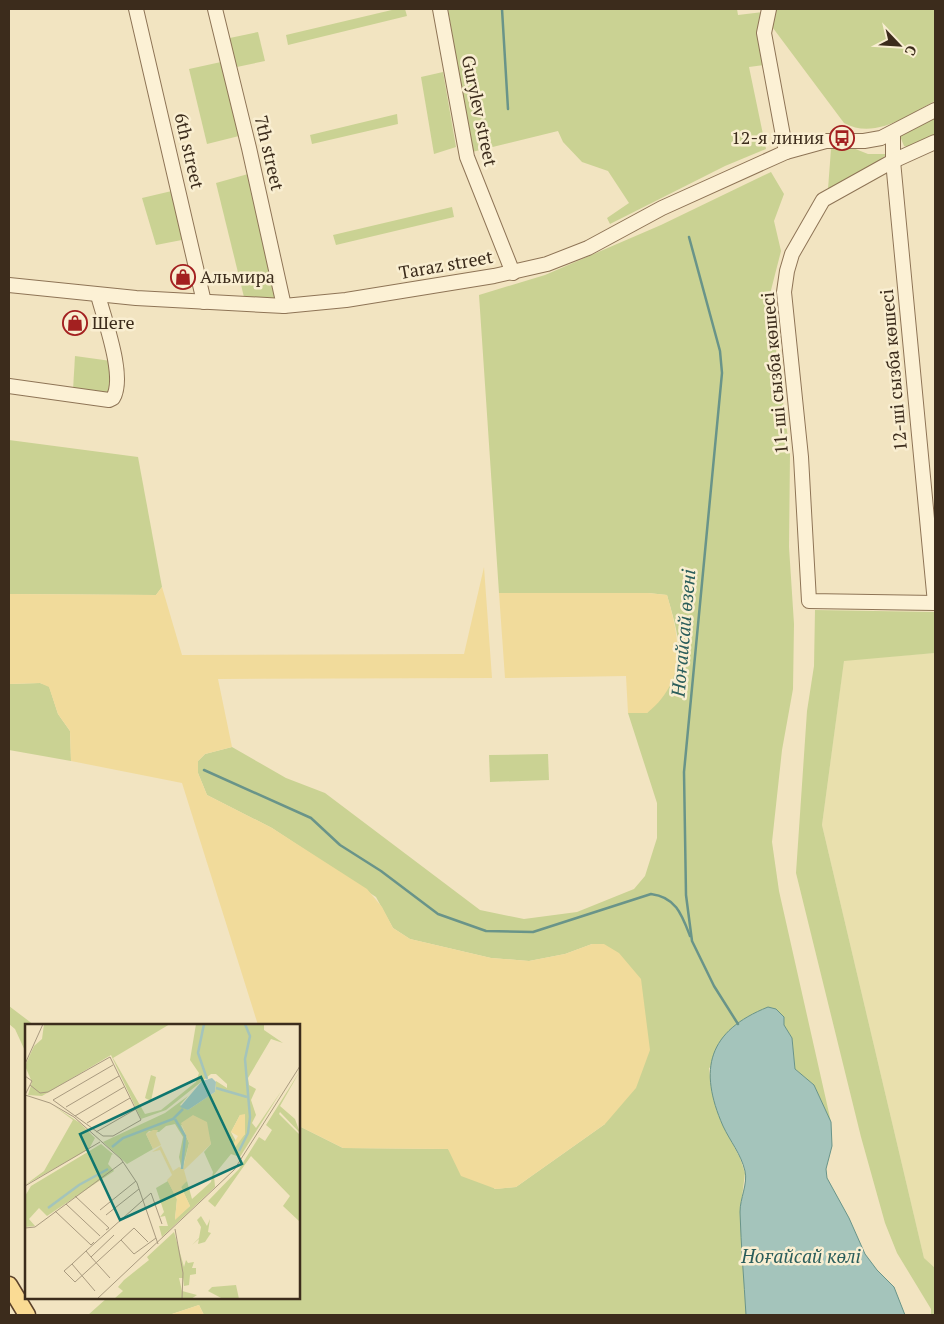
<svg xmlns="http://www.w3.org/2000/svg" width="944" height="1324" viewBox="0 0 944 1324" font-family="'PT Serif',serif">
	<style>
		.farmland { fill: #e9e0ad }
		.green { fill: #cad293 }
		.sand { fill: #f1db9b }
		.water { fill: #a4c4bb; stroke: #699489 }
		.lines { fill: none; stroke-linecap: round; stroke-linejoin: round }
		.stream { stroke: #699489; stroke-width: 2.5 }
		.minor-casing { stroke: #8e7456; stroke-width: 16 }
		.major-casing { stroke: #5b422b; stroke-width: 19 }
		.minor { stroke: #fcf1d5; stroke-width: 14 }
		.major { stroke: #fadb94; stroke-width: 16 }
		.labels { text-anchor: middle; stroke-width: 5; stroke-linejoin: round; paint-order: stroke }
		.street-label { font-size: 18px; fill: #3c2c1c; stroke: #f9eed1 }
		.poi-label { font-size: 18px; fill: #3c2c1c; stroke: #f9eed1; text-anchor: start }
		.water-label { font-size: 19px; font-style: italic; fill: #2a5d5b; stroke: #f9eed1 }
		.inset-river { fill: none; stroke: #a4c4bb; stroke-width: 2.5 }
		.inset-road { fill: none; stroke: #a99a7f; stroke-width: 1 }
		.view { fill: #0f766e; fill-opacity: 0.15; stroke: #0f766e; stroke-width: 2.5 }
		.inset-edge { fill: none; stroke: #3c2c1c; stroke-width: 2.5 }
	</style>
	<rect width="100%" height="100%" fill="#f2e4c1"/>
	<polygon class="farmland" points="935,653 935,1268 924,1258 822,825 844,660"/>
	<g class="green">
		<polygon points="396,9 405,9 407,16 288,45 286,35"/>
		<polygon points="448,9 737,9 738,15 763,12 757,30 764,65 749,67 766,149 725,166 610,224 607,218 629,203 608,171 582,162 563,142 558,131 472,152"/>
		<path d="M774,9H935V101C908,115 875,140 844,123L770,24Z"/>
		<polygon points="258,32 265,61 232,68 225,39"/>
		<polygon points="221,62 239,136 207,144 189,69"/>
		<polygon points="443,72 456,147 434,154 421,77"/>
		<polygon points="397,114 398,124 312,144 310,135"/>
		<polygon points="935,118 935,137 911,148 904,146 900,136"/>
		<polygon points="853,148 868,154 887,154 876,163 828,189 831,149"/>
		<path d="M771,172L784,194L774,221L781,251L769,298L790,453L789,547L794,624L793,689L782,750L772,842L779,891L831,1122L814,1085L795,1069L792,1038L784,1025L709,1068L711,1084L723,1125L740,1158L745,1173L740,1213L746,1315H204L199,1305L169,1315H88L107,1298H299V1121L301,1127L343,1148L448,1149L495,1189L516,1187L605,1124L592,944L565,954L529,961L491,958L410,939L393,928L376,897L272,828L207,795L198,773V761L205,754L232,747L286,778L325,793L480,910L524,919L577,912L634,889L645,876L657,838V803L628,713H647C656,701 667,688 674,675C686,654 673,617 667,595L648,593H499L479,295L545,275L661,225Z"/>
		<polygon points="248,174 278,299 244,297 216,183"/>
		<polygon points="176,190 187,239 156,245 142,198"/>
		<polygon points="452,207 454,217 336,245 333,235"/>
		<polygon points="75,356 111,361 111,391 106,394 73,390"/>
		<polygon points="9,440 138,457 162,587 156,595 9,594"/>
		<polygon points="815,610 935,612 935,653 844,661 822,825 924,1258 935,1268 935,1315 931,1315 931,1309 897,1253 885,1223 861,1137 796,873 807,711 814,666"/>
		<polygon points="40,683 49,686 58,714 70,731 71,761 9,750 9,684"/>
		<polygon points="548,754 549,780 490,782 489,755"/>
		<polygon points="9,1006 34,1025 26,1025 26,1053 15,1029 9,1024"/>
	</g>
	<g class="sand">
		<polygon points="484,567 492,678 218,679 232,747 205,754 198,761 198,773 207,795 272,828 367,889 382,907 393,928 410,939 491,958 529,961 565,954 592,944 604,944 619,953 641,979 650,1050 636,1088 605,1124 516,1187 496,1189 461,1176 448,1149 343,1148 301,1127 299,1121 299,1025 258,1025 182,783 71,761 70,731 58,714 49,687 40,683 9,684 9,594 156,595 162,587 182,655 464,654"/>
		<path d="M499,593H648L667,595C680,640 688,680 647,713H628L626,676L505,678Z"/>
		<polygon points="199,1305 204,1315 169,1315"/>
	</g>
	<path class="water" d="M768,1007L776,1009L784,1017V1025L792,1038L795,1069L814,1085L831,1122L832,1146L826,1169L827,1178L849,1218L865,1254L877,1270L894,1287L905,1315H746C744,1281 741,1246 740,1212C740,1198 748,1184 745,1171C741,1154 730,1141 723,1126C698,1069 708,1031 768,1007Z"/>
	<g class="lines">
		<g class="stream">
			<polyline points="502,9 508,109"/>
			<polyline points="689,237 720,351 722,373 684,772 686,895 692,941 714,986 738,1024"/>
			<path d="M204,770L311,818L340,845L381,871L438,914L486,931L533,932L651,894C676,897 682,915 690,936"/>
		</g>
		<defs>
			<g id="minor">
				<polyline points="136,9 204,302"/>
				<polyline points="215,9 249,148 284,306"/>
				<polyline points="440,9 467,157 513,273"/>
				<polyline points="769,9 764,33 786,152"/>
				<polyline points="893,133 893,161 935,603"/>
				<polyline points="935,142 893,161 823,200 792,254 787,271 784,292 801,457 809,601 935,603"/>
				<polyline points="9,285 136,298 284,306 346,300 494,276 547,264 588,248 662,208 786,152 826,141 864,141 881,138 935,110"/>
				<path d="M9,386L109,400L113,398C126,377 104,319 98,295"/>
			</g>
			<polyline id="major" points="9,1285 27,1315"/>
		</defs>
		<use href="#minor" class="minor-casing"/>
		<use href="#major" class="major-casing"/>
		<use href="#minor" class="minor"/>
		<use href="#major" class="major"/>
	</g>
	<defs>
		<symbol id="bus-ring" viewBox="-11 -11 22 22"><circle r="9.5" fill="#f9eed1" stroke="#a32020" stroke-width="1.5"/><path d="M-5-6H5V4H4V6H2V4H-2V6H-4V4H-5ZM-3.5-4V0h7V-4ZM-3.5 1.2v1.5H-2V1.2ZM2 1.2v1.5H3.5V1.2Z" fill="#a32020"/></symbol>
		<symbol id="shop-ring" viewBox="-11 -11 22 22"><circle r="9.5" fill="#f9eed1" stroke="#a32020" stroke-width="1.5"/><path d="M-5-2.5h2.3a2.7 3.5 0 0 1 5.4 0H5L5.5 6h-11ZM-1.5-2.5h3a1.5 2.3 0 0 0-3 0Z" fill="#a32020"/></symbol>
	</defs>
	<g fill-rule="evenodd">
		<use href="#bus-ring" x="828" y="124" width="28" height="28"/>
		<use href="#shop-ring" x="169" y="263" width="28" height="28"/>
		<use href="#shop-ring" x="61" y="309" width="28" height="28"/>
	</g>
	<g class="labels">
		<g class="street-label">
			<text transform="translate(479 111) rotate(78)" y="6">Gurylev street</text>
			<text transform="translate(189 151) rotate(77)" y="6">6th street</text>
			<text transform="translate(269 153) rotate(77)" y="6">7th street</text>
			<text transform="translate(446 265) rotate(-10)" y="6">Taraz street</text>
			<text transform="translate(894 370) rotate(-95)" y="6">12-ші сызба көшесі</text>
			<text transform="translate(775 373) rotate(-95)" y="6">11-ші сызба көшесі</text>
		</g>
		<g class="poi-label">
			<text x="824" y="144" text-anchor="end">12-я линия</text>
			<text x="200" y="283">Альмира</text>
			<text x="92" y="329">Шеге</text>
		</g>
		<g class="water-label">
			<text transform="translate(683 633) rotate(-85)" y="7">Ноғайсай өзені</text>
			<text x="801" y="1263">Ноғайсай көлі</text>
		</g>
	</g>
	<g transform="translate(25 1024)">
		<rect width="275" height="275" fill="#f2e4c1"/>
		<path d="M19,0H145L88,34L120,90L136,86L171,58L174,49L165,36L171,0H239V6L258,19L246,15L223,54L224,61L231,65L226,76L231,91L227,99L231,104L257,66L215,133L206,130L189,151L190,163L137,213L134,202H143L140,192L135,193L139,188L131,164L143,157L152,175L150,195L165,182L156,163L159,159L162,157L167,175L186,158L188,148L179,128L186,120L182,106L156,101L164,119L157,146L154,133L158,113L150,100L141,102L134,108L124,107L121,110L128,125L102,140L78,118L140,89L163,72L155,81L163,86L190,68L191,57L202,64V60L191,50H186L141,86L116,95L86,31L17,72L3,71L7,58L0,42L9,22L17,15ZM215,91L220,100V110L207,122L211,117L206,108ZM275,47L255,82L270,95L275,109L255,88L254,90L275,111V198L258,182L265,172L226,132L190,183L183,177L214,145L234,113L240,117L247,106L241,101ZM126,51L131,53L126,77L120,74ZM29,82L55,99L70,114L64,125L0,161L19,147L48,96ZM76,120L89,131L87,130L83,140L89,147L22,192L14,184L4,195L10,202L0,203V172L6,162ZM176,192L182,202L185,195L183,208L186,209L180,218L173,220L174,215L167,221L174,214L176,203L172,196ZM149,208L159,243L161,236L163,239L169,238L167,244H171V250L165,251L164,261L159,262L158,254H154L157,267L172,271L166,275H89L98,267L93,263L99,256L124,236L122,233ZM211,261L214,275H198L183,267L187,263Z" fill="#cad293" fill-rule="evenodd"/>
		<path d="M220,90V110L209,125L207,122L213,112L206,108L215,91ZM168,91L182,98L186,120L159,146L162,157L156,163L165,182L150,196L152,175L142,156L147,151L135,126L127,128L136,122L148,147L154,143L158,145L164,119L156,99ZM128,106H133L131,110L136,121L128,125L121,110Z" fill="#f1db9b"/>
		<path d="M187,54L191,58L190,68L163,86L155,83L177,57Z" fill="#a4c4bb"/>
		<path class="inset-river" d="M179,0L173,29L182,55M191,64L222,73M150,95L160,112L157,145M87,123L98,114L148,95L158,85M214,127L223,109L225,93L220,35L225,12L220,0M23,184L54,161L83,145"/>
		<path class="inset-road" d="M0,40L18,0M0,52L7,57L0,71M5,61L15,69L23,68L85,33L116,96L88,112H78L28,76M0,71L25,79L49,93L96,135L112,159L133,220M28,76L88,41M41,83L94,52M50,92L99,63M62,99L105,74M71,108L111,85M0,162L75,118M50,172L84,204L81,206M41,180L75,212M75,186L111,157M30,187L66,221L69,218M81,191L114,165M0,204L10,203L98,138M150,205L158,249L157,275M89,211L66,233L61,227L126,169L137,200M123,218L109,204L96,216L109,230L131,214M61,227L47,240L70,267M66,233L85,254M47,240L39,247L50,258L96,216M72,275L209,146L275,42"/>
		<path class="view" d="M176,53L217,140L95,196L55,110Z"/>
		<rect width="275" height="275" class="inset-edge"/>
	</g>
	<rect width="944" height="1324" fill="none" stroke="#3c2c1c" stroke-width="20"/>
	<g transform="translate(899 45) rotate(115)" stroke="#f9eed1" stroke-width="4" paint-order="stroke">
	<path d="M0-4L9 19L0 12L-9 19Z" fill="#3c2c1c"/>
	<text y="-8" font-size="14" font-weight="bold" text-anchor="middle" fill="#3c2c1c">С</text>
	</g>
</svg>
